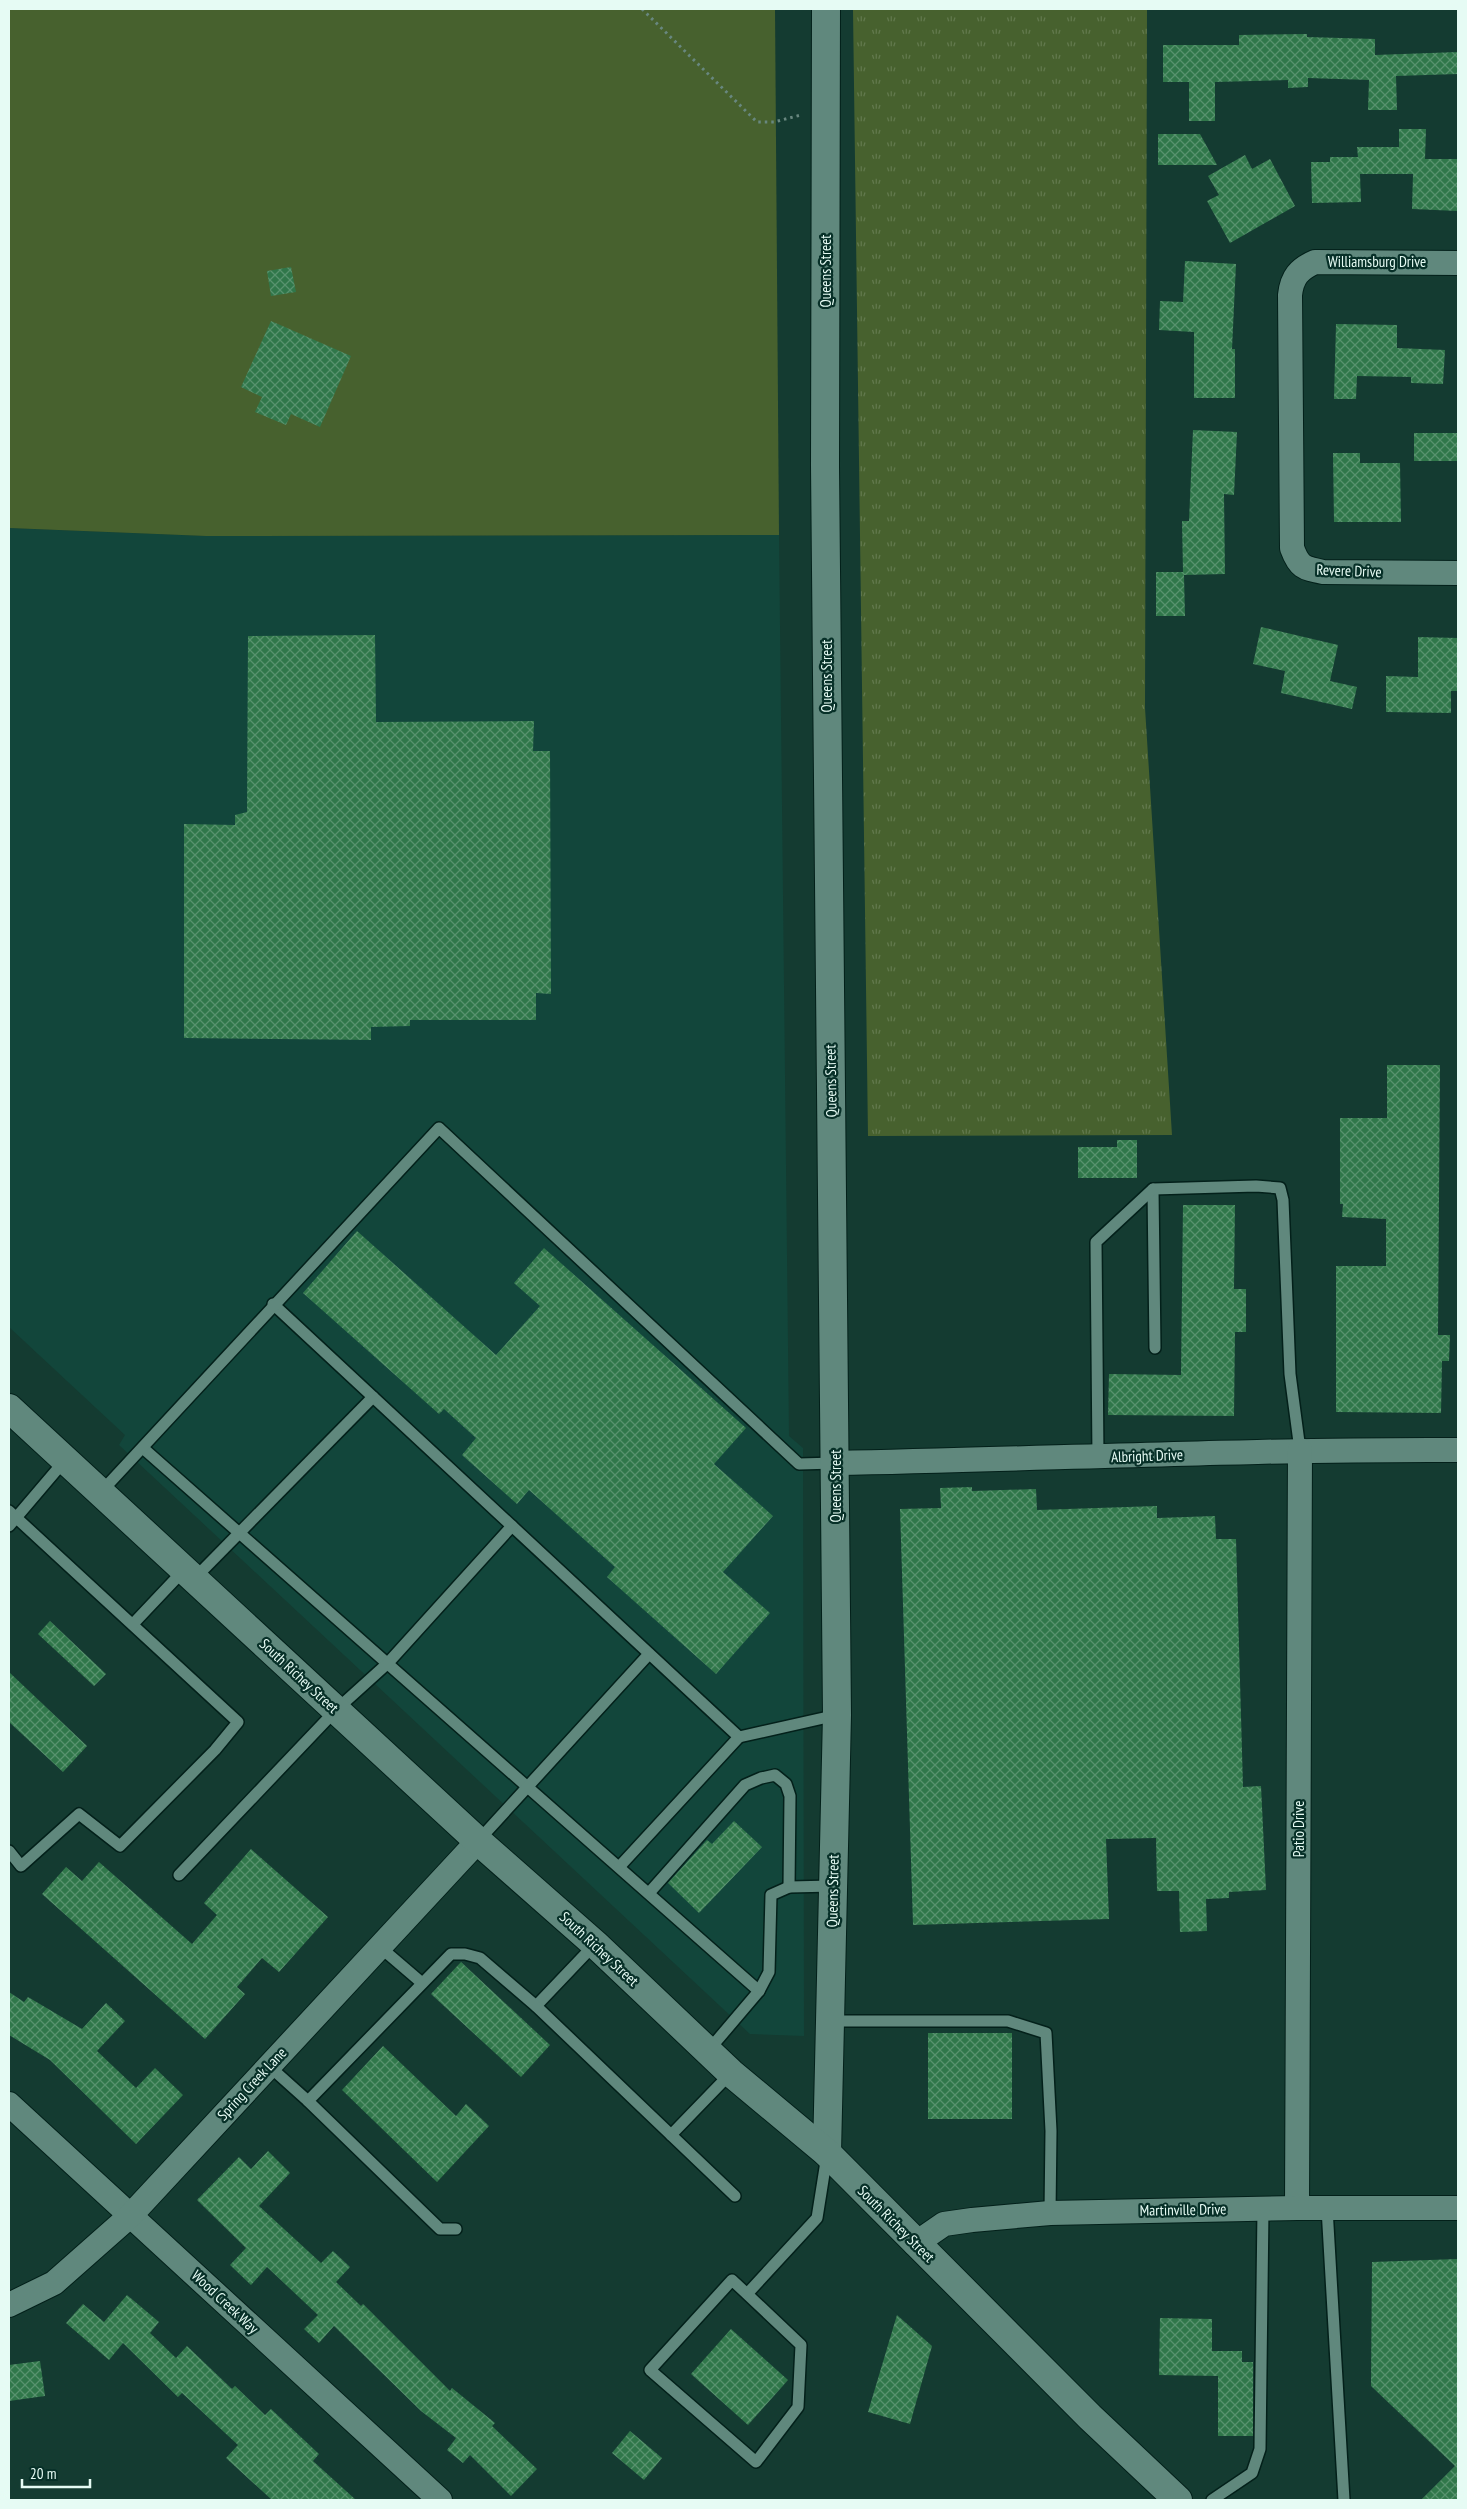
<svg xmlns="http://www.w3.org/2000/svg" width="1467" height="2509" viewBox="0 0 1467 2509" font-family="'PT Sans Narrow',sans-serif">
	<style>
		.built { fill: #12463b }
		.grass { fill: url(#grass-tufts) }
		.pitch { fill: #47612e }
		.building { fill: url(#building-cross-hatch) }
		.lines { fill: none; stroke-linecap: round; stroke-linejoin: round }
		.lane-casing { stroke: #03201a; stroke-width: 14 }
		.street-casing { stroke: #03201a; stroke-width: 26 }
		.secondary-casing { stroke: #03201a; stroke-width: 30 }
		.path { stroke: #68877f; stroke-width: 3; stroke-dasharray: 2.5 4; stroke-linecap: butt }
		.lane { stroke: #60887d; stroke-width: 11 }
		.street { stroke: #60887d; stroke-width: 24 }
		.secondary { stroke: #60887d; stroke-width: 28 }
		.labels { text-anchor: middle; stroke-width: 4.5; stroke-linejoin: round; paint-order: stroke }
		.street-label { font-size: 15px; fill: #e6fbf4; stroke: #073028 }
	</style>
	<defs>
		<pattern id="grass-tufts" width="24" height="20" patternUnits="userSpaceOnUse" patternTransform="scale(1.25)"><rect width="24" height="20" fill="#47612e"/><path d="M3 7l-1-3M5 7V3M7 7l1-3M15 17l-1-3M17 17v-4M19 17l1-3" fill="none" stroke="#62794d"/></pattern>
		<pattern id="building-cross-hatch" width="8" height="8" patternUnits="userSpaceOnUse" patternTransform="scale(1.25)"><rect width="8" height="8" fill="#30774a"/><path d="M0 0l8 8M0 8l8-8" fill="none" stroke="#58926e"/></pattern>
	</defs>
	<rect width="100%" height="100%" fill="#143b31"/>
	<polygon class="built" points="9,528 206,536 779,535 789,1436 803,1448 804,2036 750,2034 119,1445 125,1435 9,1327"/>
	<polygon class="grass" points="853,9 1147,9 1145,708 1172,1135 868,1136"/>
	<polygon class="pitch" points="9,9 775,9 779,535 206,536 9,528"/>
	<g class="building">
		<polygon points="1307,34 1307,37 1375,39 1375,55 1458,52 1458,74 1396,76 1397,110 1368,110 1369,80 1308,78 1308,87 1288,88 1288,80 1215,82 1215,121 1189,121 1189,82 1163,82 1163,45 1239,45 1239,35"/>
		<polygon points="1399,129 1426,129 1425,159 1458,159 1458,211 1412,209 1413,174 1360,174 1361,202 1312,203 1311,162 1330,162 1330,157 1358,157 1357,147 1399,147"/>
		<polygon points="1158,134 1200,134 1217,165 1158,165"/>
		<polygon points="1245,155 1252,169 1270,159 1295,206 1230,243 1207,201 1219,195 1208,176"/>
		<polygon points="1185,261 1236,264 1232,349 1235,349 1235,398 1194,398 1194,332 1159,330 1160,301 1183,302"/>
		<polygon points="291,267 296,292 271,296 267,271"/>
		<polygon points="271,321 351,356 320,427 291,414 286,425 255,412 262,397 241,387"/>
		<polygon points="1336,324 1397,325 1397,348 1445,350 1443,384 1411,383 1411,377 1357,376 1356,399 1334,399"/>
		<polygon points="1193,430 1237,432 1234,495 1224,494 1225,574 1184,575 1185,616 1156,616 1156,572 1183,572 1182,521 1189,521"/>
		<rect x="1414" y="433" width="44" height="28"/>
		<polygon points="1333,453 1360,453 1360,463 1400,463 1401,522 1334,522"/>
		<polygon points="1261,627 1338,645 1330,681 1357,687 1352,709 1281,693 1285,671 1253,664"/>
		<polygon points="375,635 376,722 534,721 533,751 550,751 551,994 536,993 536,1020 410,1020 410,1026 371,1027 371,1040 184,1038 184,824 235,825 235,815 247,812 248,636"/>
		<polygon points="1418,637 1458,638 1458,691 1451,691 1451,713 1386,712 1386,676 1418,677"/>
		<polygon points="1387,1065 1440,1065 1438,1335 1450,1335 1449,1361 1442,1361 1441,1413 1336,1412 1336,1266 1386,1266 1386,1219 1342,1217 1343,1204 1340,1204 1340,1118 1387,1118"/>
		<polygon points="1117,1140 1137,1140 1137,1178 1078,1178 1078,1147 1117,1147"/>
		<polygon points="1183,1205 1235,1205 1234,1289 1246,1289 1246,1332 1235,1332 1234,1416 1108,1415 1109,1374 1181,1375"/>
		<polygon points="357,1231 496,1355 540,1306 514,1283 544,1248 746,1428 714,1464 773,1516 723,1572 770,1613 716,1674 607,1577 615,1567 529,1490 517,1504 462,1455 476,1438 444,1409 439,1414 303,1293"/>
		<polygon points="972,1487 972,1491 1036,1489 1037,1510 1157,1506 1157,1518 1215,1516 1216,1539 1236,1539 1243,1787 1261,1786 1266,1890 1229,1892 1229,1898 1206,1899 1207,1931 1180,1932 1179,1891 1157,1891 1156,1838 1106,1839 1109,1919 913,1925 900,1509 941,1508 940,1488"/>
		<polygon points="50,1621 106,1674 94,1686 38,1634"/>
		<polygon points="9,1672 87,1746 63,1772 9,1722"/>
		<polygon points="734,1821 762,1847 699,1913 668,1883 707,1840 712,1844"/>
		<polygon points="251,1849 328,1917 279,1972 262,1958 237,1987 245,1994 205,2039 42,1894 66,1867 82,1881 99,1862 192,1944 217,1915 204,1903"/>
		<polygon points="461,1962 550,2045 521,2077 431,1994"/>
		<polygon points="9,1992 24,2002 28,1997 82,2029 106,2003 125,2021 97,2051 136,2088 155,2068 183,2095 136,2144 50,2060 9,2035"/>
		<rect x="928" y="2033" width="84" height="86"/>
		<polygon points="383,2046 456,2116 466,2104 489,2126 437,2182 342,2090"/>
		<polygon points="268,2151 290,2173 259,2206 321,2263 333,2251 350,2267 336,2282 361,2306 363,2304 450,2391 452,2388 495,2423 492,2426 537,2469 511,2496 470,2455 463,2463 447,2450 456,2438 421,2411 334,2326 319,2343 304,2329 318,2315 267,2267 251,2285 230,2265 246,2248 197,2200 239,2157 251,2169"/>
		<polygon points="1458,2259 1458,2500 1421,2500 1455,2466 1371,2386 1372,2262"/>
		<polygon points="127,2295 159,2322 150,2333 176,2358 187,2346 232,2389 235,2386 265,2415 271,2409 319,2454 313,2461 356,2500 272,2500 226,2458 238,2445 182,2393 178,2397 123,2343 109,2360 66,2323 83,2304 104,2322"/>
		<polygon points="897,2315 932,2346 910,2424 868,2412"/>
		<polygon points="1160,2318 1212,2319 1212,2351 1242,2351 1242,2362 1253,2362 1253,2436 1218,2436 1218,2376 1159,2375"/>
		<polygon points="731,2329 788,2380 748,2425 691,2374"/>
		<polygon points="40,2361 45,2396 9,2401 9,2365"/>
		<polygon points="630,2431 662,2458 644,2480 612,2453"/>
	</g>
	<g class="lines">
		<defs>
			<g id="lane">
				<polyline points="1153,1189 1155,1348"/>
				<polyline points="273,1304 739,1737 837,1715"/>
				<polyline points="144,1449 759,1991"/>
				<polyline points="1098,1457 1096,1242 1153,1189 1256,1186 1280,1188 1283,1200 1290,1374 1300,1450"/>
				<polyline points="101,1492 439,1128 799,1464 835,1463"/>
				<polyline points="9,1511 238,1722 215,1750 120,1846 79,1814 21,1866 9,1851"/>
				<polyline points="9,1526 66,1459"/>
				<polyline points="194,1579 373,1397"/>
				<polyline points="133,1624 184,1570"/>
				<polyline points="478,1841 649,1654"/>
				<polyline points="620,1866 739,1737"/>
				<polyline points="179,1875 336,1710 388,1663 512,1526"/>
				<polyline points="649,1893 745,1785 761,1778 775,1775 786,1784 790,1796 789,1887"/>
				<polyline points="380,1947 422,1983"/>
				<polyline points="536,2006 595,1944"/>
				<polyline points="830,2021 1008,2021 1046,2033 1051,2131 1050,2213"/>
				<polyline points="708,2051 759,1991 769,1972 771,1895 789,1887 833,1886"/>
				<polyline points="269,2066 308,2101"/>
				<polyline points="671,2135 731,2073"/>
				<polyline points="1327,2208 1344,2500"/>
				<polyline points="456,2229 440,2229 308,2101 451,1954 465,1954 480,1958 536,2006 735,2196"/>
				<polyline points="747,2294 732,2280 650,2370 756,2462 798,2407 801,2345 747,2294 817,2218 827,2155"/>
				<polyline points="1212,2500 1252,2473 1260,2449 1263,2209"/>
			</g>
			<g id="street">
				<path d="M1458,263L1315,262C1299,269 1292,277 1290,295L1292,548C1299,567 1303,568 1323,572L1458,573"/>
				<path d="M836,1463C1044,1459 1251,1449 1458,1450"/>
				<polyline points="9,2104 440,2500"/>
				<polyline points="1297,2208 1300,1450"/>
				<polyline points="915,2244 944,2224 972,2220 1050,2213 1297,2208 1458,2208"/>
				<polyline points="9,2305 54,2283 131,2215 478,1841"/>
			</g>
			<g id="secondary">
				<polyline points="826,9 825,466 837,1715 827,2153"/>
				<polyline points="9,1408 478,1841 595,1944 731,2073 827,2153 1090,2417 1178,2500"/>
			</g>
		</defs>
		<use href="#lane" class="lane-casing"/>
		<use href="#street" class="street-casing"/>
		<use href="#secondary" class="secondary-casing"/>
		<polyline class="path" points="642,9 757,122 774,122 801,115"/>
		<use href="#lane" class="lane"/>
		<use href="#street" class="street"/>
		<use href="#secondary" class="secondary"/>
	</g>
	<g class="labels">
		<g class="street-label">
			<text x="1377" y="267">Williamsburg Drive</text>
			<text transform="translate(826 271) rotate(-90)" y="5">Queens Street</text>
			<text transform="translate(1349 571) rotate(2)" y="5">Revere Drive</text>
			<text transform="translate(827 676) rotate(-90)" y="5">Queens Street</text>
			<text transform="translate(831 1081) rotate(-91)" y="5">Queens Street</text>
			<text transform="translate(1147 1456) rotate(-2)" y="5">Albright Drive</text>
			<text transform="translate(836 1486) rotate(-90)" y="5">Queens Street</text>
			<text transform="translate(299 1676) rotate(43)" y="5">South Richey Street</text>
			<text transform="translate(1299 1829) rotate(-90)" y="5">Patio Drive</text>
			<text transform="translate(833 1891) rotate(-89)" y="5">Queens Street</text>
			<text transform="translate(599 1949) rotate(43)" y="5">South Richey Street</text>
			<text transform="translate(252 2084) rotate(-47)" y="5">Spring Creek Lane</text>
			<text transform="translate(1183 2210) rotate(-1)" y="5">Martinville Drive</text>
			<text transform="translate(896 2224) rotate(45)" y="5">South Richey Street</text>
			<text transform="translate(225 2302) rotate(43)" y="5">Wood Creek Way</text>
		</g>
	</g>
	<rect width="1467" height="2509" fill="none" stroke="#e6fbf4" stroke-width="20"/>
	<path d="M22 2479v8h68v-8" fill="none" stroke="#e6fbf4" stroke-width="2.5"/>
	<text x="30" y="2479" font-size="15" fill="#e6fbf4" stroke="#073028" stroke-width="4" paint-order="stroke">20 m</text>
</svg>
